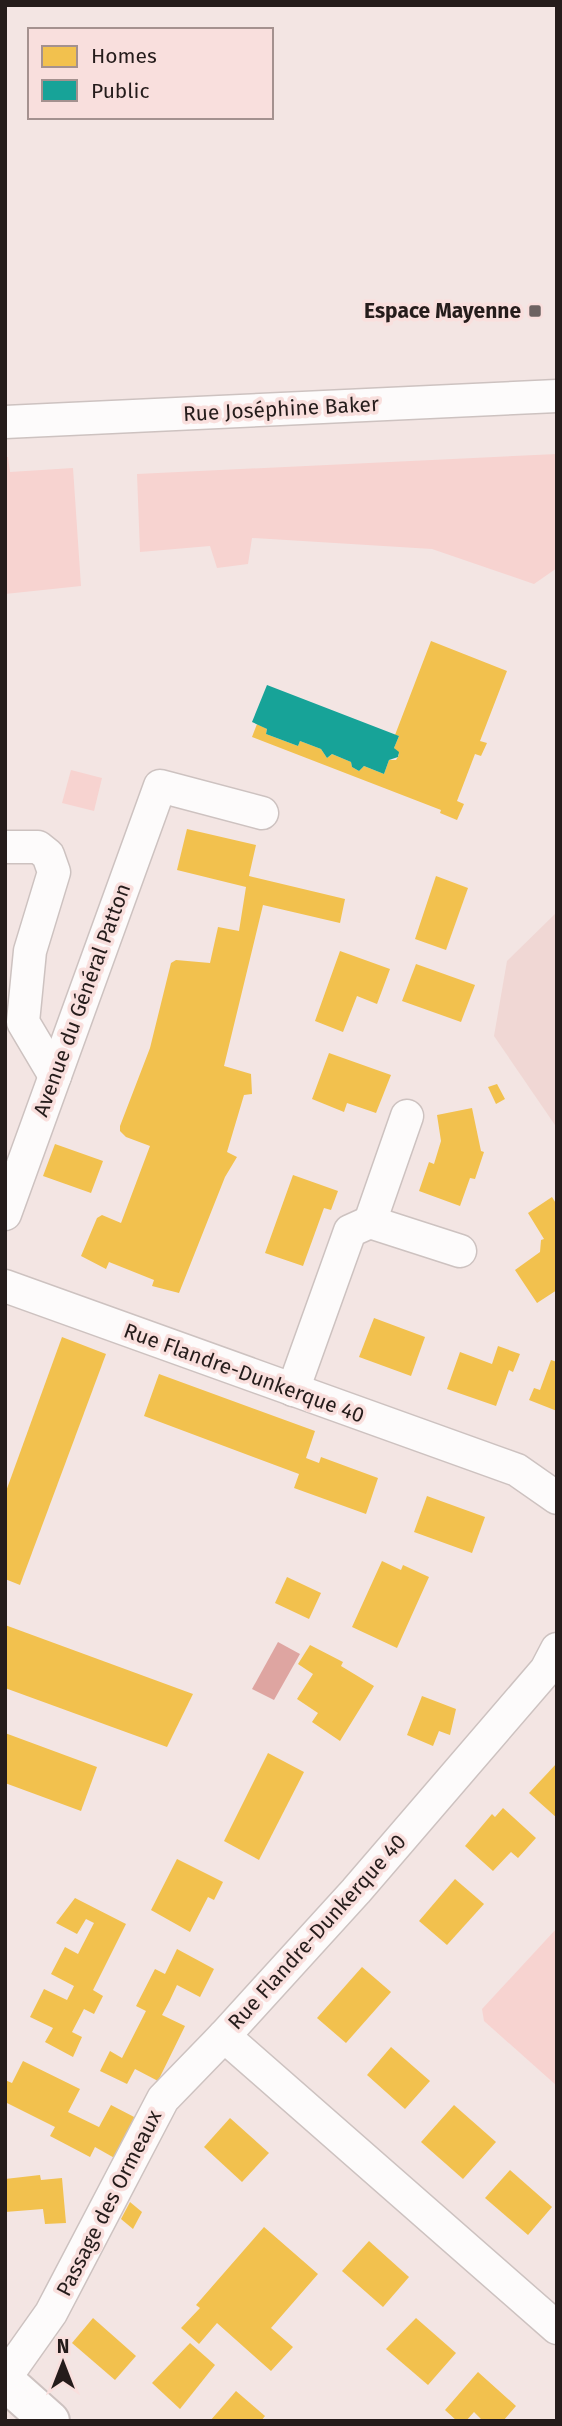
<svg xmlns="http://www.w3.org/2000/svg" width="562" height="2426" viewBox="0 0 562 2426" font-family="'Fira Sans',sans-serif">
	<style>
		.built { fill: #f0d7d4 }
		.green { fill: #f7d3d0 }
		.water { fill: #dea5a1 }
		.homes { fill: #f2c14e }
		.public { fill: #17a398 }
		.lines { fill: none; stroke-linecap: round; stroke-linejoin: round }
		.minor-casing { stroke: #cdc2c0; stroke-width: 35 }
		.major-casing { stroke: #cdc2c0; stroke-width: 42 }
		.minor { stroke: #fdfbfb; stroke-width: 32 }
		.major { stroke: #fdfbfb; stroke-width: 38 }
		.poi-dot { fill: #6d6261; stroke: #f9dfdd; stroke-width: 2.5 }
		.labels { text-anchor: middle; stroke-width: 7; stroke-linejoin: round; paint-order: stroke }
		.poi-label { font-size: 21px; font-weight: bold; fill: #251c1b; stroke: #f9dfdd; text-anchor: end }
		.street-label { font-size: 21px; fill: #251c1b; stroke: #f9dfdd }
	</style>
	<rect width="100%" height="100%" fill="#f3e5e3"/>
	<polygon class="built" points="557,912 557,1128 494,1036 507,961"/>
	<g class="green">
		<polygon points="557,454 557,568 534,584 432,549 252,538 248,564 217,568 210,546 140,552 137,474"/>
		<polygon points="5,457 8,457 10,472 73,468 81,586 5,594"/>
		<polygon points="71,770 102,778 94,811 62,803"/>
		<polygon points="557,1928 557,2086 484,2021 482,2009"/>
	</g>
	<polygon class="water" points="278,1642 300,1654 274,1700 252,1689"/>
	<g class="homes">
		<polygon points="431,641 507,671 480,741 487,743 481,756 475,754 457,801 464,804 457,820 440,813 441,810 252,737 257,724 267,729 266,734 298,746 300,741 321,749 327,758 332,754 351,762 352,767 359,771 364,766 384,774 389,760 396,760 399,755 394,748 399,736 395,735"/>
		<polygon points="187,829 256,845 249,876 345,899 340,923 263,905 224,1066 251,1074 252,1094 244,1095 227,1152 237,1157 225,1177 179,1293 152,1286 154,1280 109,1262 106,1269 81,1256 97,1218 102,1215 121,1223 150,1146 126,1137 120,1131 120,1126 150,1048 171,963 176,960 210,963 218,927 239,931 246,887 177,870"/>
		<polygon points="436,876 468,888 446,950 415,939"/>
		<polygon points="340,951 390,969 377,1004 357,996 343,1032 315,1021"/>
		<polygon points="416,964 475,985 461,1022 402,1001"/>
		<polygon points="329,1053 391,1075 376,1113 347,1103 344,1112 312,1099"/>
		<polygon points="497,1084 505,1099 496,1104 488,1087"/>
		<polygon points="472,1108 481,1151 484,1152 475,1179 470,1178 460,1206 419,1191 429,1162 434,1164 441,1141 437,1115"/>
		<polygon points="55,1144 103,1161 91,1193 43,1176"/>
		<polygon points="293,1175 338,1191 331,1210 324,1208 303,1266 265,1253"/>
		<polygon points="552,1197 557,1205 557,1290 537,1303 515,1270 540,1252 541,1240 544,1239 528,1213"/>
		<polygon points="374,1318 425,1337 411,1376 359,1357"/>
		<polygon points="62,1337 106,1354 20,1585 5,1579 5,1494"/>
		<polygon points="498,1346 520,1354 513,1372 509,1370 496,1406 447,1389 460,1352 492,1364"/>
		<polygon points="551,1360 557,1362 557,1411 529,1400 534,1388 540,1390"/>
		<polygon points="159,1374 315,1431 306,1458 319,1463 321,1457 378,1478 366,1514 294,1488 299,1474 144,1416"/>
		<polygon points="427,1496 485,1517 472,1553 414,1532"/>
		<polygon points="382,1561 401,1570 403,1565 429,1577 397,1648 352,1627"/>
		<polygon points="287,1577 321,1593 309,1619 275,1603"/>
		<polygon points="5,1625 193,1694 167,1747 5,1688"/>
		<polygon points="310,1645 343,1662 341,1666 374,1686 340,1741 312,1722 318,1713 297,1699 313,1674 298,1664"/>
		<polygon points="422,1696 456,1709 450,1735 439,1731 433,1746 407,1735"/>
		<polygon points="5,1733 97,1767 81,1811 5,1783"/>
		<polygon points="268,1753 304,1772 259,1860 224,1841"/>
		<polygon points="557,1763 557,1818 529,1793"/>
		<polygon points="503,1808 536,1838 518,1858 511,1852 493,1871 465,1846 492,1814 495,1817"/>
		<polygon points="177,1859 223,1882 214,1900 208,1897 190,1932 151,1910"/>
		<polygon points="455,1879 484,1904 447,1945 419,1921"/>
		<polygon points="75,1898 126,1924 93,1990 103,1996 94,2014 84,2009 72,2032 82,2037 73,2057 45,2042 53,2028 30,2017 44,1989 67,2000 74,1986 51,1974 65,1947 78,1954 94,1923 86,1919 77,1934 56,1923"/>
		<polygon points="177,1949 214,1969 200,1997 177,1985 170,2000 162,2015 185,2026 158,2081 135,2069 127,2084 100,2071 110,2051 122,2058 146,2011 136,2006 155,1969 165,1974"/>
		<polygon points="362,1967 391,1992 346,2043 317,2018"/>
		<polygon points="391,2047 430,2081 405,2109 367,2075"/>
		<polygon points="23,2061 80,2089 68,2112 99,2127 111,2105 138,2119 118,2160 95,2147 90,2157 50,2136 55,2127 7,2103 5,2108 5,2080 12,2083"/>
		<polygon points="454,2105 496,2142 463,2179 421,2142"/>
		<polygon points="230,2118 269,2153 242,2182 204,2147"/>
		<polygon points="510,2170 552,2207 528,2235 485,2198"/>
		<polygon points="40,2175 41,2180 62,2178 66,2223 45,2224 43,2209 5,2212 5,2179"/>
		<polygon points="130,2202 142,2212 133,2229 121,2219"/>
		<polygon points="264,2227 318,2274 271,2328 293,2347 271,2371 217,2323 199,2344 181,2328 200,2308 196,2305"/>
		<polygon points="369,2241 409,2277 383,2307 342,2271"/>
		<polygon points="93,2318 136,2356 115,2380 72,2343"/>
		<polygon points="416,2318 456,2353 428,2385 386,2349"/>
		<polygon points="190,2343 215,2365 180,2409 152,2383"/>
		<polygon points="478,2372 516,2406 503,2421 483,2421 474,2412 466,2421 457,2421 445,2410"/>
		<polygon points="236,2391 265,2416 261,2421 210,2421"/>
	</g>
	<polygon class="public" points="267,685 399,736 394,748 399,752 398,757 389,760 384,774 364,766 359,771 352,767 351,762 332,754 327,758 321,749 300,741 298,746 266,734 267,729 252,722"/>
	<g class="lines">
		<defs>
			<g id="minor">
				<polyline points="5,422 557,396"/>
				<polyline points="5,847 38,847 48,855 54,872 30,951 23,1022 55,1076"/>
				<polyline points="5,1214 160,786 262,813"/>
				<polyline points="370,1222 407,1116"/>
				<polyline points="5,1286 517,1470 557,1498"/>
				<polyline points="293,1390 350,1231 370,1222 460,1251"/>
				<polyline points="557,1649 546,1670 356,1891 224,2036 557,2328"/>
				<polyline points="5,2378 51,2313 163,2099 224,2036"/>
			</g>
			<polyline id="major" points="5,2381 50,2421"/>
		</defs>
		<use href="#minor" class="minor-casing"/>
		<use href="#major" class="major-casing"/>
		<use href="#minor" class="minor"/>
		<use href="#major" class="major"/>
	</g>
	<rect class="poi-dot" x="528" y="304" width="14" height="14" rx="3.5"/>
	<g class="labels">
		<g class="poi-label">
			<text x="521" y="318">Espace Mayenne</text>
		</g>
		<g class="street-label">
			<text transform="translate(281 409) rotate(-3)" y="7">Rue Joséphine Baker</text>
			<text transform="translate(82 1000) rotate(-70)" y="7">Avenue du Général Patton</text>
			<text transform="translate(244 1373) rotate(20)" y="7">Rue Flandre-Dunkerque 40</text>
			<text transform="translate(317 1932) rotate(-48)" y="7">Rue Flandre-Dunkerque 40</text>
			<text transform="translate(109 2203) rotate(-63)" y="7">Passage des Ormeaux</text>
		</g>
	</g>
	<rect width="562" height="2426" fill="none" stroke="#251c1b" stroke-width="14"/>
	<rect x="28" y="28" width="245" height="91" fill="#f9dfdd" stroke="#a4918f" stroke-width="2"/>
	<rect x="42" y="46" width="35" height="21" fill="#f2c14e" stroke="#a4918f" stroke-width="2"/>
	<text x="91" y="63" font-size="21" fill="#251c1b">Homes</text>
	<rect x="42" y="80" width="35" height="21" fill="#17a398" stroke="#a4918f" stroke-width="2"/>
	<text x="91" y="98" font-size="21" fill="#251c1b">Public</text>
	<g transform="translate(63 2363)" stroke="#f9dfdd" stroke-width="5" paint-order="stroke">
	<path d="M0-5L12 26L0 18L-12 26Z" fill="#251c1b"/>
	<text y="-10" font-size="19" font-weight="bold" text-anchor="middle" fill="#251c1b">N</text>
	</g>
</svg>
